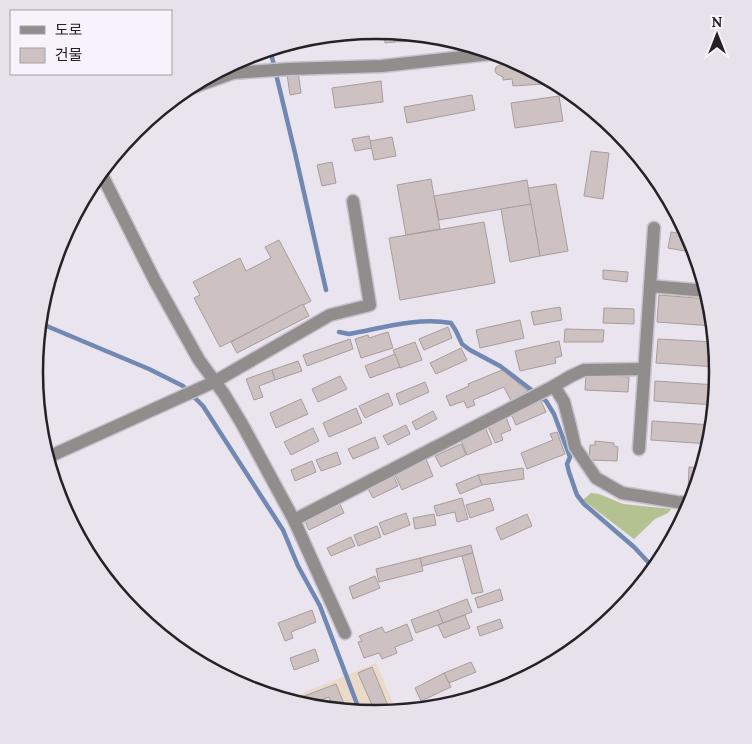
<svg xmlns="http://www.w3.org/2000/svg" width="752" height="744" viewBox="0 0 752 744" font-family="Lora,'Noto Sans KR',serif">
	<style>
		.education { fill: #eadac8 }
		.green { fill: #b4c190 }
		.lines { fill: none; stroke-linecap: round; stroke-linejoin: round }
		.stream { stroke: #7188b2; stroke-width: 4.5 }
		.building { fill: #cec1c1; stroke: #a89c9b }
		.minor-casing { stroke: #c6c1ca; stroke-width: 15 }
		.minor { stroke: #928d8d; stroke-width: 12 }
		.rim { fill: none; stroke: #242226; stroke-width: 2.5 }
	</style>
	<rect width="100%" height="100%" fill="#e9e4ee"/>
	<polygon class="education" points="376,663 397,712 376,714 309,707 286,700"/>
	<polygon class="green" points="591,493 599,494 623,504 671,509 668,513 655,519 634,539 583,500"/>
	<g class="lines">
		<g class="stream">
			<polyline points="270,49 295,153 326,290"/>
			<polyline points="39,322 49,327 149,369 183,386 203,406 283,530 298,566 320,606 360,712"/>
			<path d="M339,332L349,334C382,328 418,317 451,323L456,331L462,344L470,350L500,366L546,401L554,414L570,457L567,464L569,472L577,495L584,504L634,547L649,563L656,568"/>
		</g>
	</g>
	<g class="building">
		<polygon points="384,31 394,32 394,42 385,43"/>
		<polygon points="394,32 443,37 447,38 447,39 394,42"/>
		<polygon points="501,54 507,56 558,83 513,86 512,79 503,80 503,77 497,74 495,71 496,67 502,64"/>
		<polygon points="298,72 301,93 290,95 287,74"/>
		<polygon points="381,81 383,102 335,108 332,88"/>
		<polygon points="472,95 475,110 407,123 404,107"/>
		<polygon points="559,96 563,121 515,128 511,103"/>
		<polygon points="369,136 372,148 355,151 352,139"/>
		<polygon points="392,137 396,156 374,160 370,141"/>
		<polygon points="591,151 609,153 603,199 584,196"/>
		<polygon points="332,162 336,183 322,186 317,165"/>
		<polygon points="431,179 440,229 406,235 397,185"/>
		<polygon points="527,180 531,204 439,220 434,196"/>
		<polygon points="556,184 568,251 540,256 528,188"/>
		<polygon points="531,204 540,256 510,262 501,209"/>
		<polygon points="484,222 495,283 400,300 389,238"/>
		<polygon points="671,232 689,235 696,253 668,248"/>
		<polygon points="279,240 311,301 220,347 194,298 200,295 193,282 240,258 246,271 271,258 265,247"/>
		<polygon points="603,270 628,272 627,282 603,279"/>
		<polygon points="659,295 710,299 711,306 714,326 657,322"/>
		<polygon points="303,304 309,316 237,353 231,342"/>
		<polygon points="560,307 562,320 534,325 531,312"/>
		<polygon points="604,308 634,309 634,324 603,323"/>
		<polygon points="520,320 524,338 480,348 476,330"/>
		<polygon points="448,327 452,338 424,350 419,339"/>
		<polygon points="565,329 604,330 603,342 564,342"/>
		<polygon points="388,332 393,348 361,358 355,339 368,335 369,338"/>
		<polygon points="350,339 353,349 307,366 303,355"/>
		<polygon points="658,339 715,342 717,367 656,363"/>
		<polygon points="559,341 562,356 555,358 556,363 520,371 515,351"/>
		<polygon points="415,342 422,360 400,368 393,350"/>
		<polygon points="461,348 467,360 436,374 430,363"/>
		<polygon points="395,354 400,367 370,378 365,366"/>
		<polygon points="298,361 302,371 275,380 272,370"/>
		<polygon points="272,370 275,380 259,386 263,397 254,400 246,379"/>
		<polygon points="502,370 528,391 511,401 504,387 473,400 475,405 467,408 464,401 450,406 446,396 469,386 468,384"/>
		<polygon points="586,374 629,377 628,392 585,390"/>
		<polygon points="340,376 347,389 318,402 312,389"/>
		<polygon points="655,381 717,385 715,405 654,401"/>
		<polygon points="425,382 429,392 400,405 396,394"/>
		<polygon points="388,393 393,405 365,418 359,406"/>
		<polygon points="301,399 308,414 276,428 270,413"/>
		<polygon points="541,401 546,412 516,425 511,414"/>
		<polygon points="356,408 362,423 329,437 323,423"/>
		<polygon points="433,411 437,419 416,430 412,422"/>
		<polygon points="506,417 511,430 501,434 503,440 495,443 487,424"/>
		<polygon points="652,421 713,425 710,444 651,440"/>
		<polygon points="406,425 410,434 388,445 383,436"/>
		<polygon points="485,427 492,444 467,455 460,438"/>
		<polygon points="313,428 319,441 291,455 284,442"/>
		<polygon points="557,432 565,454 527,469 521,453 553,440 550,434"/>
		<polygon points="375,437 379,448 353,459 348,449"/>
		<polygon points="595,441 614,443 614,446 618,447 617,461 589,460 590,445 595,445"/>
		<polygon points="461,444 466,455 441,467 435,456"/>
		<polygon points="337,452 341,464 321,471 316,460"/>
		<polygon points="426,459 433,476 402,490 394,473"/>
		<polygon points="312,461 316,472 295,481 291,470"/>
		<polygon points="689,467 703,468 695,493 688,493"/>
		<polygon points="523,468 524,479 482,485 478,475"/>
		<polygon points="393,475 398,486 373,498 367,487"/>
		<polygon points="478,475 482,485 460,494 456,484"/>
		<polygon points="462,498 468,519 457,522 455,512 437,516 434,506"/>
		<polygon points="490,498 494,510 470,518 466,505"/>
		<polygon points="339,502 344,513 309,530 304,519"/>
		<polygon points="406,513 410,525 384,535 379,523"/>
		<polygon points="434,514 436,525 415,529 413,518"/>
		<polygon points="527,514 532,526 501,540 496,528"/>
		<polygon points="377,526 381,537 358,546 354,535"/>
		<polygon points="351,537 355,546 331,556 327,548"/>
		<polygon points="471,545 473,553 422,566 420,558"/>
		<polygon points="473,553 483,592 472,594 462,556"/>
		<polygon points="420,558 423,571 379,582 376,569"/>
		<polygon points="375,576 380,588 353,599 349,587"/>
		<polygon points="500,589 503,600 478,608 475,598"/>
		<polygon points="467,599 472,612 443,623 438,610"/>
		<polygon points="312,610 316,622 291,632 293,638 285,641 278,623"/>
		<polygon points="438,610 443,623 416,633 411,620"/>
		<polygon points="465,615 470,628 444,638 438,625"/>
		<polygon points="500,619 503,628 480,636 477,627"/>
		<polygon points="407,624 413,640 395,647 397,653 382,659 379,653 364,658 358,642 362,641 359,636 382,627 385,633"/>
		<polygon points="315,649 319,661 294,670 290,658"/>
		<polygon points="471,662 476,672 449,683 444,673"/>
		<polygon points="372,667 391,713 376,714 358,673"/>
		<polygon points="444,673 451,687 421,701 415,688"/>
		<polygon points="336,684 347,711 334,710 329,697 313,703 315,708 302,705 299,698"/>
	</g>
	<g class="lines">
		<defs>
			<g id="minor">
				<polyline points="180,92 233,73 288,69 382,66 490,54"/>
				<polyline points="100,171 155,281 199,360 224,394 242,424 294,520 345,633"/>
				<polyline points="650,286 707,291"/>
				<polyline points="554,386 564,402 570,425 575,447 596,478 622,493 677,502 692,503"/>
				<polyline points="639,449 654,228"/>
				<polyline points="46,458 214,382 330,315 370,305 353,201"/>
				<polyline points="294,520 554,386 571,376 584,370 644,369"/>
			</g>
		</defs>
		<use href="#minor" class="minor-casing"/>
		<use href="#minor" class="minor"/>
	</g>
	<path d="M0 0H752V744H0ZM43 372a333 333 0 1 1 666 0a333 333 0 1 1-666 0Z" fill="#e6e1ea" fill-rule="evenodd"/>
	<path class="rim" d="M43 372a333 333 0 1 1 666 0a333 333 0 1 1-666 0Z"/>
	<rect x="10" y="10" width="162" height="65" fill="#f7f2fb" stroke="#a39fa6"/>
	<rect x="20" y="26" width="25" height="8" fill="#928d8d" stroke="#a39fa6"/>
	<text x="55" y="35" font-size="15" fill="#242226">도로</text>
	<rect x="20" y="48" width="25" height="15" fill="#cec1c1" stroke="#a39fa6"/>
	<text x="55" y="60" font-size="15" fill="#242226">건물</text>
	<g transform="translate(717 35)" stroke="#f7f2fb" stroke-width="4" paint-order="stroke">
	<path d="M0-4L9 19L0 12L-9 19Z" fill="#242226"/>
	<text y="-8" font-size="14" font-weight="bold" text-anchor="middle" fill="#242226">N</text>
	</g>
</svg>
